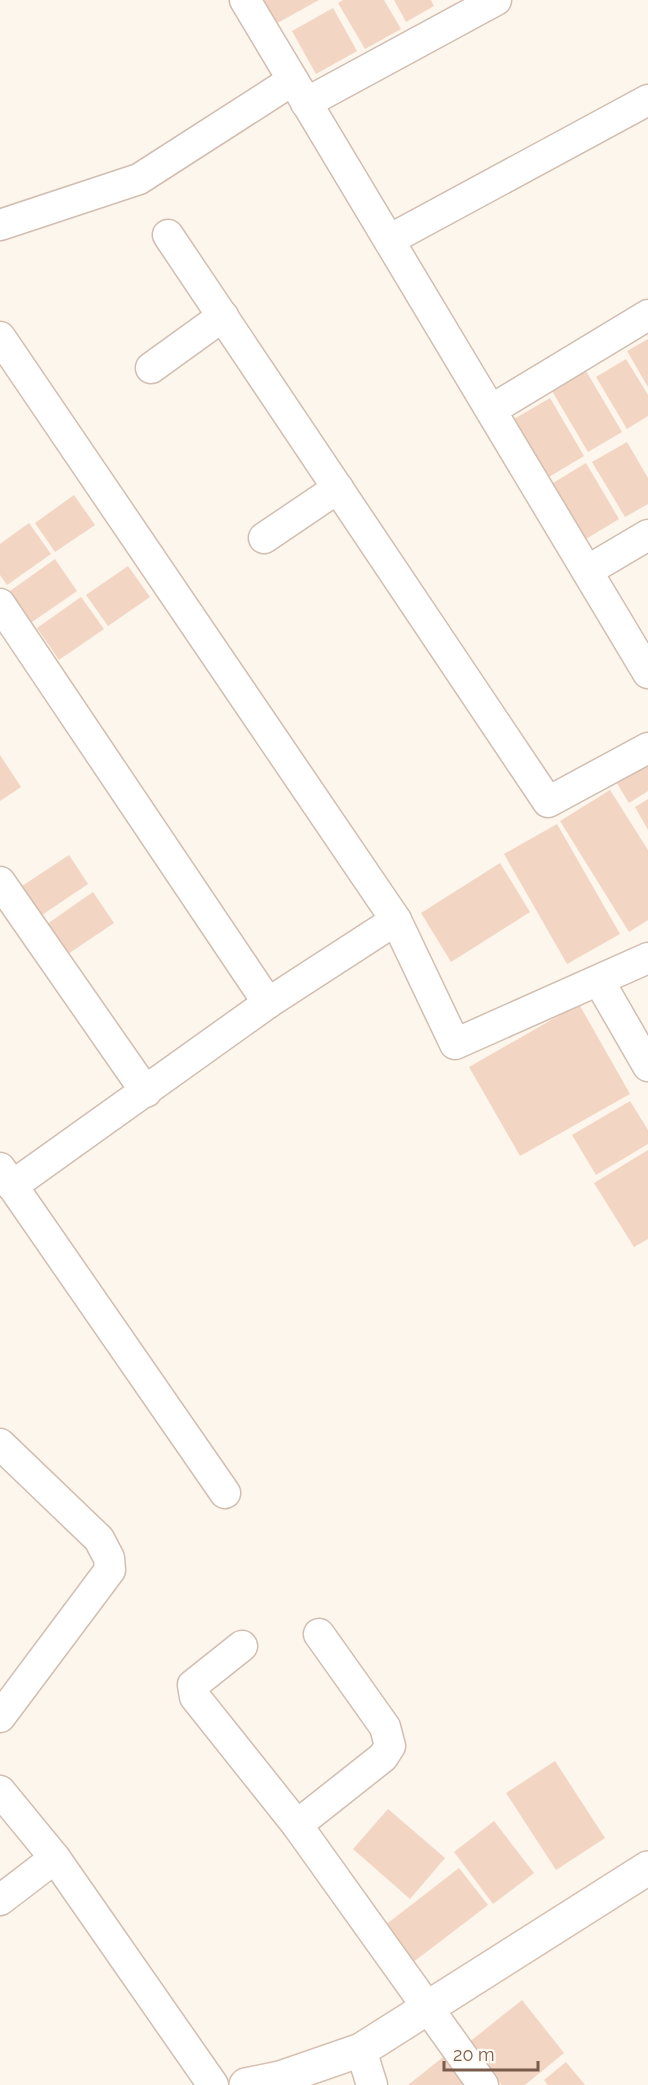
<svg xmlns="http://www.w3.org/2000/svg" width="648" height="2085" viewBox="0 0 648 2085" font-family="Raleway,sans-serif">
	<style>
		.building { fill: #f3d5c3 }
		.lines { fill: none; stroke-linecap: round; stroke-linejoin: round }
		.street-casing { stroke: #d1beb0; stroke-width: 33 }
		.secondary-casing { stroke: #d6c0b0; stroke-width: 36 }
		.street { stroke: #fff; stroke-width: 30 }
		.secondary { stroke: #fff; stroke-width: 33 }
	</style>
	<rect width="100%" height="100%" fill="#fdf6ec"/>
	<g class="building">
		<polygon points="258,0 319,0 272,26"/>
		<polygon points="343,0 384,0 401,29 365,49 338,3"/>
		<polygon points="394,0 431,0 434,6 406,22"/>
		<polygon points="333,8 357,51 316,74 292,31"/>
		<polygon points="648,339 648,387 627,351"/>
		<polygon points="626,359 648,395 648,416 627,429 596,377"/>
		<polygon points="586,371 622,432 588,452 552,391"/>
		<polygon points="550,398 584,456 549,477 514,419"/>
		<polygon points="627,442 648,478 648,504 625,517 592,462"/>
		<polygon points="586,463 619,519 586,539 553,483"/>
		<polygon points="74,495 95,525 55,552 35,523"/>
		<polygon points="29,523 51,554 7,585 0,575 0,544"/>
		<polygon points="55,559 77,591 32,622 10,591"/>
		<polygon points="128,566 150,597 108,626 86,595"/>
		<polygon points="81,597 104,629 59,660 37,628"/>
		<polygon points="648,754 648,791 629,803 612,775"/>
		<polygon points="0,755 21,787 0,801"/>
		<polygon points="610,790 648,850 648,920 629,932 560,821"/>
		<polygon points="648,799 648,830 635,807"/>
		<polygon points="557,824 620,934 567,964 504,854"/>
		<polygon points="69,855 88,884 42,915 22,886"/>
		<polygon points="500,863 530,912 451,962 421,913"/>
		<polygon points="93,892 114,923 68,954 47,924"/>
		<polygon points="579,1004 630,1094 520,1156 469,1067"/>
		<polygon points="630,1101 648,1130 648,1144 596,1175 572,1135"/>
		<polygon points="648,1150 648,1239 634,1247 594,1183"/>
		<polygon points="555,1761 605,1838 556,1870 506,1793"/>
		<polygon points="388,1809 445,1858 410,1899 353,1849"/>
		<polygon points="494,1821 534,1873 493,1904 454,1852"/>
		<polygon points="459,1868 488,1905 412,1963 384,1926"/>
		<polygon points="522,2000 564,2053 525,2085 502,2085 468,2043"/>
		<polygon points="447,2054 472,2085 408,2085"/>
		<polygon points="566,2062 585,2085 548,2085 544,2080"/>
	</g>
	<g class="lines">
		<defs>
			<g id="street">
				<polyline points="245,0 648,673"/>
				<polyline points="306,103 496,0"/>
				<polyline points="0,225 139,179 293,80"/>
				<polyline points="168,235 548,802 648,748"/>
				<polyline points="389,240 648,100"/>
				<polyline points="0,337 396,920 455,1044 648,958"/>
				<polyline points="151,368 223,316"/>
				<polyline points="491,410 648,315"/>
				<polyline points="264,538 338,488"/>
				<polyline points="587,571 648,535"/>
				<polyline points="0,604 268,1003"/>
				<polyline points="0,882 146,1092"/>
				<polyline points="599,981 648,1066"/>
				<polyline points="0,1168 225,1493"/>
				<polyline points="12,1186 268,1003 396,920"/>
				<polyline points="0,1444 99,1539 109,1558 110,1570 0,1717"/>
				<polyline points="242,1646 193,1685 195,1697 297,1825 483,2085"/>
				<polyline points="0,1791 55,1858 213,2085"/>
				<polyline points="297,1825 383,1757 390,1746 385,1727 319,1634"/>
				<polyline points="0,1900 55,1858"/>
				<polyline points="361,2050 372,2085"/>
			</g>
			<polyline id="secondary" points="246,2085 280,2078 361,2050 648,1868"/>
		</defs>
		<use href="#street" class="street-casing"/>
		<use href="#secondary" class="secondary-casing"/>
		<use href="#street" class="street"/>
		<use href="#secondary" class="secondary"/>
	</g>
	<path d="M444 2061v9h94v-9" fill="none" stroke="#7a5c4d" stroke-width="3"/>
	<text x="453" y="2061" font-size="18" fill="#7a5c4d" stroke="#fffaf3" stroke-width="4.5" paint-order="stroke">20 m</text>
</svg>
